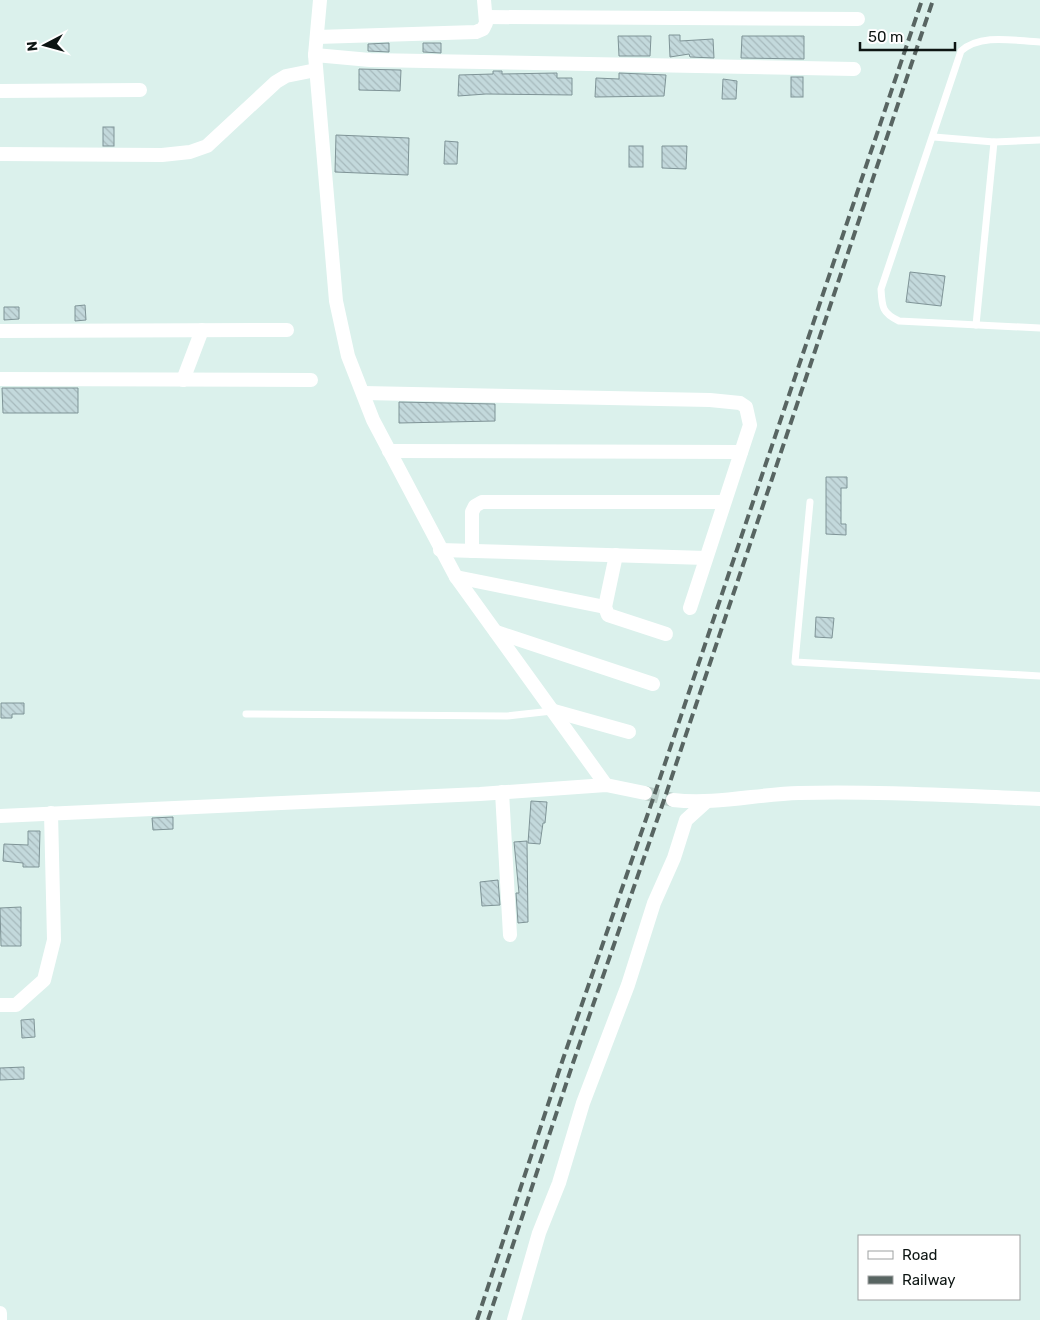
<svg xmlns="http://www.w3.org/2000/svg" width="1040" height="1320" viewBox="0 0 1040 1320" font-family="Rubik,sans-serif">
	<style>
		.building { fill: url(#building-back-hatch); stroke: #7f9497 }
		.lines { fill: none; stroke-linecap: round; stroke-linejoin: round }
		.minor-tunnel { stroke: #bcd0cb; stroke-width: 14; stroke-dasharray: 14 7; stroke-linecap: butt }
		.service { stroke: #fff; stroke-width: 7 }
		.minor { stroke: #fff; stroke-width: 14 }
		.rail { stroke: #586562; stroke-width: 4; stroke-dasharray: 10 5; stroke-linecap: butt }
	</style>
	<defs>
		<pattern id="building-back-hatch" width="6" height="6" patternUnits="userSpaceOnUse" patternTransform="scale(1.25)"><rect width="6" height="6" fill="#c3d9dc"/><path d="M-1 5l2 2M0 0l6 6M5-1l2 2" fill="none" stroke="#a6b9bc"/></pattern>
	</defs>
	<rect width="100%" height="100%" fill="#dbf1ec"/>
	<g class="building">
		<polygon points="669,35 680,35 680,41 713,39 714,58 690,57 689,54 670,57"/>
		<polygon points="618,36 651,36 650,56 619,56"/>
		<polygon points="742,36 804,36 804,59 741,58"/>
		<polygon points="389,43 389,52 368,51 368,44"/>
		<polygon points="423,43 441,43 441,53 423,52"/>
		<polygon points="359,69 401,70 400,91 359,90"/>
		<polygon points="493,71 502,71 502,74 557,73 557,78 572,78 572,95 486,94 458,96 459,75 493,74"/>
		<polygon points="619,73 666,75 664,96 595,97 596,78 619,79"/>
		<rect x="791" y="77" width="12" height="20"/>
		<polygon points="723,79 737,81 736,99 722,99"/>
		<rect x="103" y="127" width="11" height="19"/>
		<polygon points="336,135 409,138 408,175 335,172"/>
		<polygon points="445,141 458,142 457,164 444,164"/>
		<rect x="629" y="146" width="14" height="21"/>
		<polygon points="662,146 687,146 686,169 662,168"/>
		<polygon points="910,272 945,276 941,306 906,302"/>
		<polygon points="85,305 86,320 75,321 75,306"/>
		<polygon points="4,307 19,307 19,319 4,320"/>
		<polygon points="2,388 78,388 78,413 3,413"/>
		<polygon points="399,402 495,404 495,421 399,423"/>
		<polygon points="826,477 847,477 847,488 841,488 841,524 846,524 846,535 826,534"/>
		<polygon points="816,617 834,618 832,638 815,637"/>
		<polygon points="1,703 24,703 24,714 12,714 12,718 1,718"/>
		<polygon points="531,801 547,802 545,823 543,823 540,844 528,843"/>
		<polygon points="173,817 173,829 153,830 152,818"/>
		<polygon points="28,831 40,831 39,867 23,867 23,863 3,861 4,844 28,845"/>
		<polygon points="527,841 528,922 518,923 516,893 519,893 514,842"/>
		<polygon points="498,880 500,905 482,906 480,882"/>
		<polygon points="21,907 21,946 1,946 0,908"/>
		<polygon points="34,1019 35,1037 22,1038 21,1020"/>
		<polygon points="24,1067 24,1079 0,1080 0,1068"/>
	</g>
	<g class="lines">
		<polyline class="minor-tunnel" points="645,793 673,800"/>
		<g class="service">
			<path d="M1040,42C1015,41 981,33 961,51L881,289C882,307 882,313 899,321L1040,328"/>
			<polyline points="934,137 994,142 1040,140"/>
			<polyline points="976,325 994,142"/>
			<polyline points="810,502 795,662 1040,676"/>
			<polyline points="246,714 507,716 552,711"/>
		</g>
		<g class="minor">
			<polyline points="320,0 315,55 336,301 348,356 373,420 456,577 606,785"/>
			<polyline points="486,17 858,19"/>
			<polyline points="317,37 476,32 483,29 486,23 484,0"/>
			<polyline points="315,55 370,60 854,69"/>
			<polyline points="0,91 140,90"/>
			<polyline points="0,154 162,155 190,152 207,146 276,82 286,76 316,70"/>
			<polyline points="0,331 287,330"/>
			<polyline points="0,379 311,380"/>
			<polyline points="183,380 202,330"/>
			<polyline points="363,393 710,400 740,403 746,407 750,425 690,608"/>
			<polyline points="389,451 741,452"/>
			<polyline points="440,550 706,558"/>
			<polyline points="472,551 472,512 475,506 482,502 724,502"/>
			<polyline points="616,555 605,607 608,615 666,634"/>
			<polyline points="456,577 605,607"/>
			<polyline points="496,632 653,684"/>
			<polyline points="554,711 629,732"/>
			<polyline points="502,792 510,935"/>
			<path d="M673,800C715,805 758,794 799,793C879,791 960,796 1040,799"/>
			<polyline points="0,816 480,794 606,785 645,793"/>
			<polyline points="0,1005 16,1005 44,980 54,940 51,813"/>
			<polyline points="0,1313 0,1320"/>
			<polyline points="514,1320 539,1233 559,1183 583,1103 628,985 654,903 674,858 686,820 707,801"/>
		</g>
		<g class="rail">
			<polyline points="477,1320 563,1059 654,796 922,0"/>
			<polyline points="488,1320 573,1063 664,800 933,0"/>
		</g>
	</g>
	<rect x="858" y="1235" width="162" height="65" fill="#ffffff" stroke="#9ea1a1"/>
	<rect x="868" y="1251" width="25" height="8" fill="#ffffff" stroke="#9ea1a1"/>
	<text x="902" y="1260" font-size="15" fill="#0d1513">Road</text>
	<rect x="868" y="1276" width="25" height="8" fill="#586562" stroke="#9ea1a1"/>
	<text x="902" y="1285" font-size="15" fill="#0d1513">Railway</text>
	<g transform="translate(45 45) rotate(264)" stroke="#ffffff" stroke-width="4" paint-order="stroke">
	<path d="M0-4L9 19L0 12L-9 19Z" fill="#0d1513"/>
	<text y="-8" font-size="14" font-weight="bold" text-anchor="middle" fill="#0d1513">N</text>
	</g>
	<path d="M860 42v8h95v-8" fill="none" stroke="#0d1513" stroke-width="2.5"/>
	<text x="868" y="42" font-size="15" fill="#0d1513" stroke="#ffffff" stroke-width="4" paint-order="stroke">50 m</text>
</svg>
